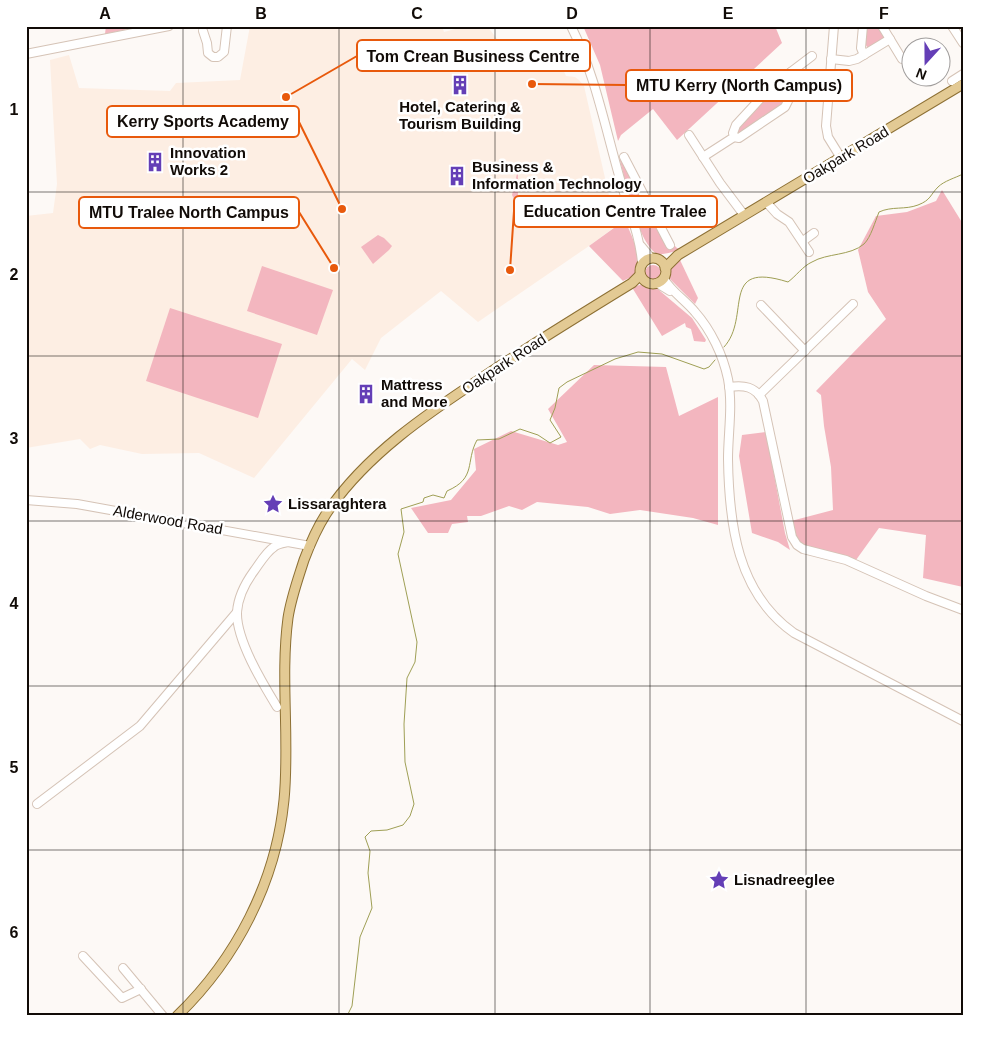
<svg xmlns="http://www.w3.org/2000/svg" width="989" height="1042" viewBox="0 0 989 1042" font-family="Helvetica,sans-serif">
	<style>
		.built { fill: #fdeee3 }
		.green { fill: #f3b6bf }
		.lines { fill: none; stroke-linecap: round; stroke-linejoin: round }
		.stream { stroke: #9f9f55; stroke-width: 1 }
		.minor-casing { stroke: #d5c3b6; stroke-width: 10 }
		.major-casing { stroke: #8d7034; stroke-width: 11 }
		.minor { stroke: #fff; stroke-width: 8 }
		.major { stroke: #e3ca94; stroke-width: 9 }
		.grid { fill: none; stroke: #110b07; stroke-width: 1; stroke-opacity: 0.55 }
		.labels { text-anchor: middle; stroke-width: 5; stroke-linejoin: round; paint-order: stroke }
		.poi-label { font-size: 15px; font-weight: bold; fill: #110b07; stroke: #fff; text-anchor: start }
		.street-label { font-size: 15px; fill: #110b07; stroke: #fff }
		.leader { fill: none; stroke: #e8590c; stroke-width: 2 }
		.callout-dot { fill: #e8590c; stroke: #fff; stroke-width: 2 }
		.callout { fill: #fff; stroke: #e8590c; stroke-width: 2 }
		.callout-label { font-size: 16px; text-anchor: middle; font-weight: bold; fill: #110b07 }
		.neatline { fill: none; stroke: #110b07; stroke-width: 2 }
		.grid-label { font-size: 16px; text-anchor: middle; font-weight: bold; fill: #110b07 }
	</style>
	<rect width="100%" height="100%" fill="#fdf9f6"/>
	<polygon class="built" points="250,26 442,26 444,32 467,26 487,26 523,72 560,44 566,54 566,60 562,67 566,76 575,77 579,80 584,86 616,226 589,246 478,322 441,291 381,338 365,370 352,359 254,478 199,453 142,454 100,445 90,449 80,439 26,448 26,216 53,213 57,184 50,60 69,55 79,88 170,91 176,83 240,80"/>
	<g class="green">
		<polygon points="106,26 143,26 105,34"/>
		<polygon points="583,26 775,26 782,43 677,140 653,109 621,135 618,141 600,65"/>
		<polygon points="866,26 879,26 885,37 868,48 865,44"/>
		<polygon points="781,82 785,82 788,86 785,103 741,133 738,133 736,130"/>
		<polygon points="619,157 643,199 637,202 630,200"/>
		<polygon points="518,169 518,196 514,199 512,195"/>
		<polygon points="942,190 963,224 963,587 923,578 926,535 879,528 856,560 799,545 794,537 791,521 833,510 831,467 824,426 821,395 816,391 886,319 868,292 858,250 876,216 907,212 936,201"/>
		<path d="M641,207H646L668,248L674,245L677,248L682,249C675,251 665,255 658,254C649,252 638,227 636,218C636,213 638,211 641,207Z"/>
		<path d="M625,220C630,233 647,264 633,276C631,278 626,279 623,281L589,246Z"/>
		<polygon points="378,235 384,238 392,246 389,250 373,264 361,247"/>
		<polygon points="680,260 698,298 695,304 668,277 670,269"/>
		<circle cx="653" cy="273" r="8"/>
		<polygon points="262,266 333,290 317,335 247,311"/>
		<polygon points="640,285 658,287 660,291 692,318 706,340 705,342 694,341 691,329 686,327 685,323 662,336 633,289 635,286"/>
		<polygon points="170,308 282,344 258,418 146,381"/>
		<polygon points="594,365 666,367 679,416 718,397 718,525 693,518 640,510 610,514 588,507 537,502 522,510 509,506 481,516 467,516 468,522 452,524 448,533 428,533 411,508 451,500 476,470 474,449 511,431 558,445 567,442 548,409"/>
		<polygon points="766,432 785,533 790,550 778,542 752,533 739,456 742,435"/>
	</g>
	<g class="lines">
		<g class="stream">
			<path d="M724,347C752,317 718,260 788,282C796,276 803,266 812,262C827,253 850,256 864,244C871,237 875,222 879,212C892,206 905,210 918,205C931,200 930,195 938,187C944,181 955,178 963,174"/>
			<path d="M347,1016L352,1006L360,937L372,908L368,873L370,851L365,837L371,831L387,830L403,825L410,816L414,804L405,762L404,724L407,678L415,662L417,642L398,554L404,532L401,509L423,502L424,498L433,495L444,498L447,491C477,478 465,462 477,440L499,439L520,429L538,435L550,443L561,437L550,420L555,408L559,388L567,382L615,359L638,352L662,354L704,369L709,367L715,360"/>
		</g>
		<defs>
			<g id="minor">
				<path d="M571,26C595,74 605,127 620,179C627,206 640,235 642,263"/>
				<polyline points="834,26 826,126 828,137 841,158"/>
				<polyline points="863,26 861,48 864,55"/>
				<polyline points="882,26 902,59"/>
				<polyline points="952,26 963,43"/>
				<polyline points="203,31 207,43 208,53 213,57 218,57 224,52 227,26"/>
				<polyline points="26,54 169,26"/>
				<polyline points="831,59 849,61 857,59 890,39"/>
				<polyline points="952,81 963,74"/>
				<polyline points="689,135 720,183 744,215"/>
				<polyline points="734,137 739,138 785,107 788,101 791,72"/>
				<polyline points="624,157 670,245"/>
				<polyline points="703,157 734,137 733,133 736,125 771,87 812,56"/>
				<polyline points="767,203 777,214 789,222 809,252"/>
				<polyline points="628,209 647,202"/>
				<polyline points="803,241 814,233"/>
				<polyline points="641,246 651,258"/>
				<path d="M664,279C672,292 685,300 695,312C711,330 723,355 728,379C733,406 728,433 728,459C729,524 737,593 794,633L963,721"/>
				<polyline points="657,283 670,291"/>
				<polyline points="761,305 805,351"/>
				<path d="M729,387C744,385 755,386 763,401L792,537L797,545L803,549L846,560L926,596L963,610"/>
				<polyline points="759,395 853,304"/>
				<polyline points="26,500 77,504 310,546"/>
				<path d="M277,707C263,684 236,640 237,612C238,597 246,582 254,571C260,563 266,552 274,547C277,544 284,543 288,542"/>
				<polyline points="37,804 140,726 237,612"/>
				<polyline points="83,956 122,998 141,989"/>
				<polyline points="123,968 163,1016"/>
			</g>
			<g id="major">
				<circle cx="653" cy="271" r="13"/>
				<polyline points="665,268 678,255 963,84"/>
				<path d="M177,1016C236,959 276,882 284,800C290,740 280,678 288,618C291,598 298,579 304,560C310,544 317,528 326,514C365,455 428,413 486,375C534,343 583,313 632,283L640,275"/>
			</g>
		</defs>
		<use href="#minor" class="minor-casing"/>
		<use href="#major" class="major-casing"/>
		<use href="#minor" class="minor"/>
		<use href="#major" class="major"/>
	</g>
	<path class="grid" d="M183,26V1016M339,26V1016M495,26V1016M650,26V1016M806,26V1016M26,192H963M26,356H963M26,521H963M26,686H963M26,850H963"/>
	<defs>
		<symbol id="building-bare" viewBox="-9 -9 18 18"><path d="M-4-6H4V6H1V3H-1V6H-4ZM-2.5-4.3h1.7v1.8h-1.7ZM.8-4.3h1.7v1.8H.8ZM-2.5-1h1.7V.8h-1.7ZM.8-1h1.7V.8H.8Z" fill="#643eb6" stroke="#fff" stroke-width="2.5" paint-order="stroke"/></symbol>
		<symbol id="sight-bare" viewBox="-9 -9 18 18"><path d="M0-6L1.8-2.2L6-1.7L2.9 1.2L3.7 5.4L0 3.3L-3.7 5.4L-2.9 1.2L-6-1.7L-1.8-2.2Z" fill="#643eb6" stroke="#fff" stroke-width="2.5" paint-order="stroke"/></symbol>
	</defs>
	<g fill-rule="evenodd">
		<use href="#building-bare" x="446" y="71" width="28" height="28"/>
		<use href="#building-bare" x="141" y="148" width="28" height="28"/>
		<use href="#building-bare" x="443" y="162" width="28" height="28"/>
		<use href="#building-bare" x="352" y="380" width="28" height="28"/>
		<use href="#sight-bare" x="259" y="490" width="28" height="28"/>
		<use href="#sight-bare" x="705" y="866" width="28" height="28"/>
	</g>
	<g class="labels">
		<g class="poi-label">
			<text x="460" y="112" text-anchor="middle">Hotel, Catering &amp;<tspan x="460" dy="17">Tourism Building</tspan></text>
			<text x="170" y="158">Innovation<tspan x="170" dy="17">Works 2</tspan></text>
			<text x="472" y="172">Business &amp;<tspan x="472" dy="17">Information Technology</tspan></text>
			<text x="381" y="390">Mattress<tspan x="381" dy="17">and More</tspan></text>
			<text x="288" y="509">Lissaraghtera</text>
			<text x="734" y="885">Lisnadreeglee</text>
		</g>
		<g class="street-label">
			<text transform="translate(846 155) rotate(-31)" y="5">Oakpark Road</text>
			<text transform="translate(504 364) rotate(-33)" y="5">Oakpark Road</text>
			<text transform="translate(168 520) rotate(10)" y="5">Alderwood Road</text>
		</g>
	</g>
	<path class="leader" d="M286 97L357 56M532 84L626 85M342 209L299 122M510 270L514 211M334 268L299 212"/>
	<g class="callout-dot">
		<circle cx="286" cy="97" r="5"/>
		<circle cx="532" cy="84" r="5"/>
		<circle cx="342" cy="209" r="5"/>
		<circle cx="510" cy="270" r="5"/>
		<circle cx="334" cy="268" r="5"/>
	</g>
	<g class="callout">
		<rect x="357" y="40" width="233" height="31" rx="5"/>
		<rect x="626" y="70" width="226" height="31" rx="5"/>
		<rect x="107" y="106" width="192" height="31" rx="5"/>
		<rect x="514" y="196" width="203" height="31" rx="5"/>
		<rect x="79" y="197" width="220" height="31" rx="5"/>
	</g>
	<g class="callout-label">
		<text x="473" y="62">Tom Crean Business Centre</text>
		<text x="739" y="91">MTU Kerry (North Campus)</text>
		<text x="203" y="127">Kerry Sports Academy</text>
		<text x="615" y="217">Education Centre Tralee</text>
		<text x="189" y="218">MTU Tralee North Campus</text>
	</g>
	<rect width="989" height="1042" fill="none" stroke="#ffffff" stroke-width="55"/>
	<g transform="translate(926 62) rotate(201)"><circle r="24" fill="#ffffff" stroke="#a09d9c"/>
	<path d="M0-4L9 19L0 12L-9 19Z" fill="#643eb6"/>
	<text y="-8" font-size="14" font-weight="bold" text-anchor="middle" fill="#110b07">N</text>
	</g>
	<rect x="28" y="28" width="934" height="986" class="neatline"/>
	<g class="grid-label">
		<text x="105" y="19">A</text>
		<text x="261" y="19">B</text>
		<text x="417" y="19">C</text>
		<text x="572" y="19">D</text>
		<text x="728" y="19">E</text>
		<text x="884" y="19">F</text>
		<text x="14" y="115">1</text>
		<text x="14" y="280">2</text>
		<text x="14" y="444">3</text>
		<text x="14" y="609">4</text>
		<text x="14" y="773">5</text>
		<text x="14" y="938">6</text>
	</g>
</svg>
